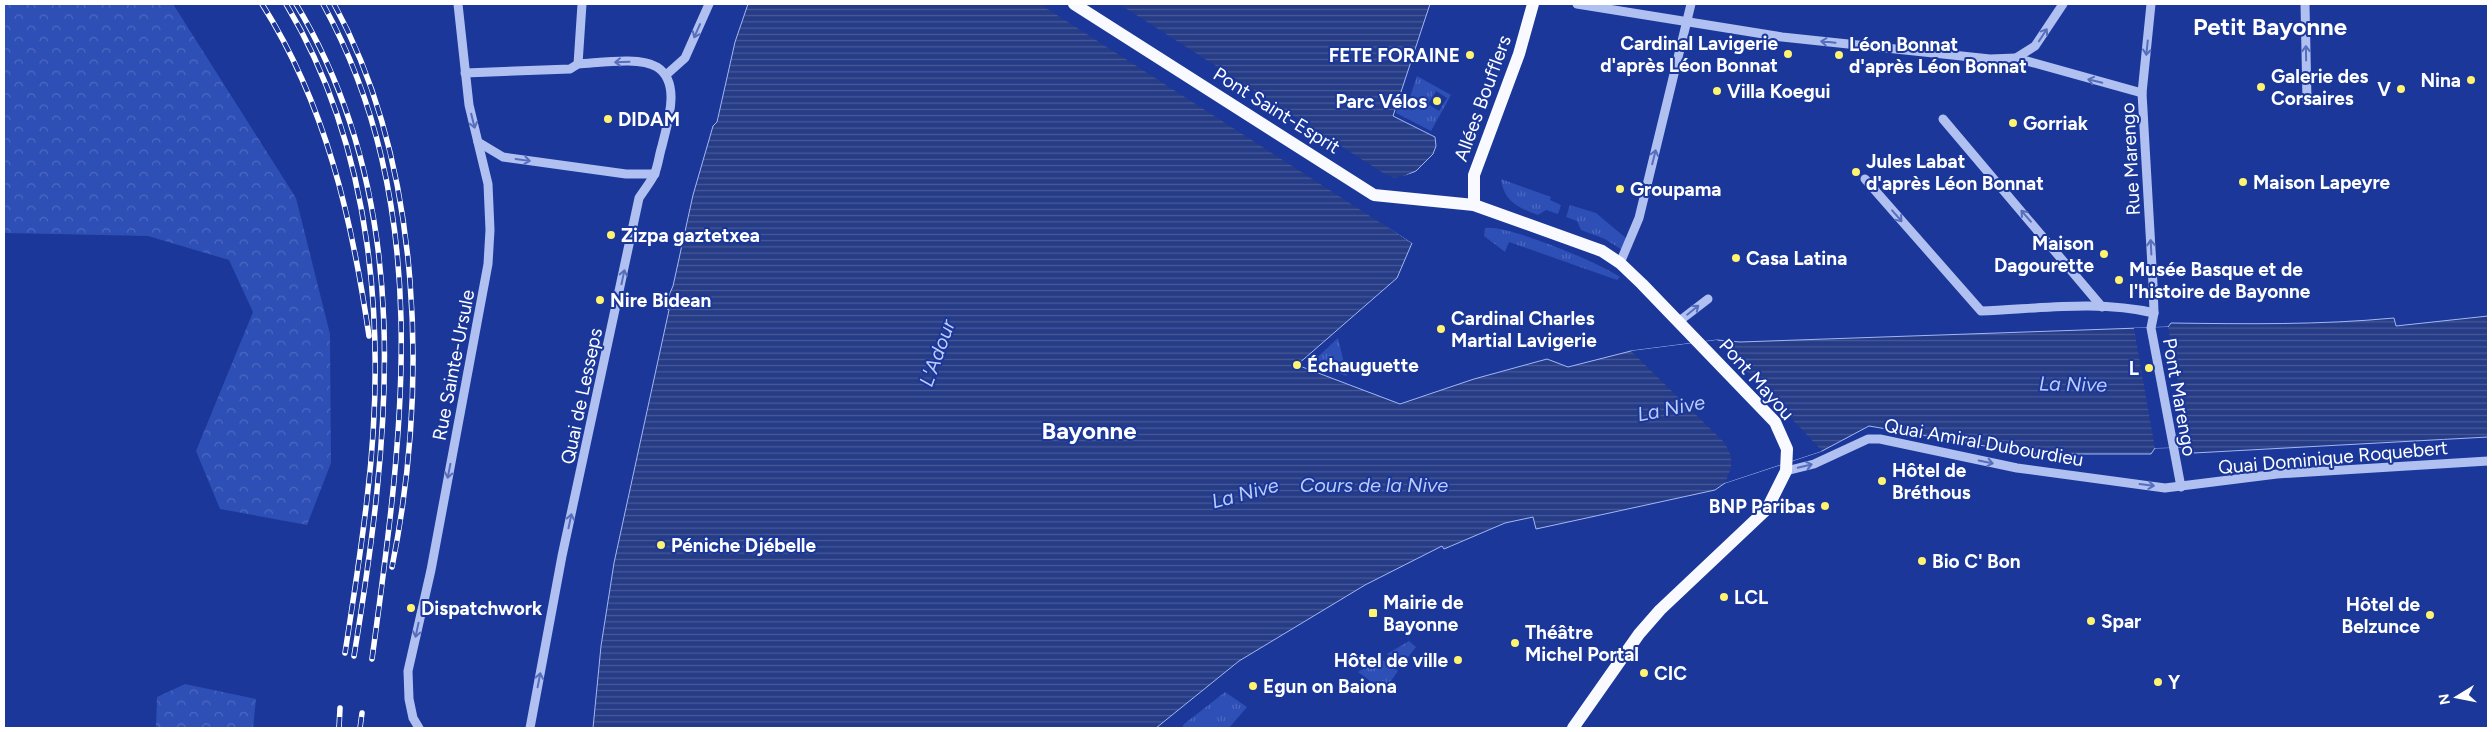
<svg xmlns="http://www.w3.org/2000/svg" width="2492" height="732" viewBox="0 0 2492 732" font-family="Figtree,sans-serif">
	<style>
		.grass { fill: url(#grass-tufts); fill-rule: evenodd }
		.forest { fill: url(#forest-crowns) }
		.water { fill: url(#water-rules); stroke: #a3b7f3 }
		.pier { fill: #1a3799 }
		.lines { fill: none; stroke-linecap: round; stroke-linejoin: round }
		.minor { stroke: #b0c0f1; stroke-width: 9 }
		.major { stroke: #f9faff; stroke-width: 12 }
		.rail-casing { stroke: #fff; stroke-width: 5.5 }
		.rail { stroke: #1a3799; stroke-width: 4; stroke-dasharray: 11; stroke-linecap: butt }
		.oneway { stroke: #566ebc }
		.poi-dot { fill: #fff36f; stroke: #1a3799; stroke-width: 2 }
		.labels { text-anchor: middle; stroke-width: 4; stroke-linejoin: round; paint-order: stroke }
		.poi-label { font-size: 19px; font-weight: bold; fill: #fff; stroke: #1a3799; text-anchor: start }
		.street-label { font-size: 19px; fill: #fff; stroke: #1a3799 }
		.water-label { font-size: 20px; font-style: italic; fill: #bccbf7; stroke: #1a3799 }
		.district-label { font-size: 24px; font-weight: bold; fill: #fff; stroke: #1a3799 }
	</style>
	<defs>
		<pattern id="grass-tufts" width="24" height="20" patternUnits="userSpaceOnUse" patternTransform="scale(1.25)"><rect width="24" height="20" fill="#2e4fb6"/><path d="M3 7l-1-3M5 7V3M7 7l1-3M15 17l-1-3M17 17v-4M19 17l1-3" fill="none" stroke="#4d69c1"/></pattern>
		<pattern id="forest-crowns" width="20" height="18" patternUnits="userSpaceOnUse" patternTransform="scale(1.25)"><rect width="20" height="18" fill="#2e4fb6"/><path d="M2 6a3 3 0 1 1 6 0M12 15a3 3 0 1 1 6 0" fill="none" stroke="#4d69c1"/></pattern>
		<pattern id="water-rules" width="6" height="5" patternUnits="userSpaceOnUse" patternTransform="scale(1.25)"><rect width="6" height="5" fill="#263c86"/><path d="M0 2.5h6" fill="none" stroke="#475998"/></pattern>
	</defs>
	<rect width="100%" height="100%" fill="#1a3799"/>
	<g class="grass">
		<path d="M1417,76L1451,95L1431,131L1396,113L1400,100L1408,103ZM1436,91L1447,98L1439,111L1428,104Z"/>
		<path d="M1501,179L1551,197L1550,200L1561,205L1558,214L1546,210L1538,215C1519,208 1504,202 1501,179Z"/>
		<polygon points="1570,205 1596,213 1627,239 1622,250 1605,239 1581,230 1577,221 1566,217"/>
		<path d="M1485,228C1507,224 1600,263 1620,277L1617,280L1509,242L1505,252L1484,236Z"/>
		<polygon points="1338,338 1347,376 1310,364"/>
		<polygon points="1409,641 1416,647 1402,665 1387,654"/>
		<polygon points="1380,658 1398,671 1384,691 1358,672"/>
		<polygon points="1225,692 1247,707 1229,728 1182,728 1184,724"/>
	</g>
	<g class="forest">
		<polygon points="4,4 173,4 296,198 330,334 331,463 307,525 220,509 196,451 253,312 229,260 148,236 4,233"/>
		<polygon points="185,684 256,699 253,728 156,728 157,697"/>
	</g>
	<path class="water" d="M748,4H1430L1393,116L1435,137L1436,146L1433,154L1416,171L1402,177L1381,222L1412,243L1397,278L1297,365L1400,404L1474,379L1547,359L1568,367L1631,351L1717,340L1740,342L2168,327L2171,323C2246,324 2320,325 2394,318L2396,326L2488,316V437L2194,453L2190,447L2155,448L2151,454H2031L1869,426L1822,451L1725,483L1715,490L1536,529L1533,517L1505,523L1444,549L1442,546L1365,585L1239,661L1156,728H593L601,646L614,563L669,310L664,307L673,286L693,195L713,126L717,122L735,42Z"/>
	<g class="pier">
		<polygon points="1040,4 1119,4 1383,173 1394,178 1418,172 1404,179 1384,221 1412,240 1412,243"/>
		<polygon points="2168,327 2190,447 2155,448 2134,328"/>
		<polygon points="1717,340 1822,451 1725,483 1731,468 1731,456 1725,443 1631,351"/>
	</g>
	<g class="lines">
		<g class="minor">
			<polyline points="1577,4 1782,37 1990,59 2016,58 2142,93"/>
			<polyline points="2151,4 2142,93 2153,284 2154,313 2151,328 2181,487"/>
			<polyline points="2305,4 2307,101"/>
			<polyline points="2016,58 2035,46 2063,4"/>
			<polyline points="578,64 582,4"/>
			<path d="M465,73L570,69L578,64C599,63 640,56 657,67C682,83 667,124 662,146C659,155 658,167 654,175C650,183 644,190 639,198L562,556L530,728"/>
			<polyline points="666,75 685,58 709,4"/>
			<polyline points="1943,119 2102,307"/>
			<polyline points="478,142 503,157 626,174 655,174"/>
			<path d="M1865,179L1981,311C2037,309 2098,300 2154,313"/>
			<polyline points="1620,263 1639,218 1691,4"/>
			<polyline points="1678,322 1708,299"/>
			<polyline points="1786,471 1814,464 1868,439 1880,439 2017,468 2165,488 2277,474 2488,461"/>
			<polyline points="419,728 413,718 409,699 408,671 431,570 488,264 490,230 488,184 469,105 458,4"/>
		</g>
		<g class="major">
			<polyline points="1074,4 1374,195 1474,205 1602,251 1620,263 1642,284 1775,422 1787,449 1786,471 1767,509 1660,610 1639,634 1573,728"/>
			<polyline points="1474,205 1474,175 1519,54 1533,4"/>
		</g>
		<defs>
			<g id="rail">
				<path d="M262,4C326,105 352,219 369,336"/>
				<path d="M286,4C374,150 387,333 367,499C361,551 353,602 345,653"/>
				<path d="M296,4C417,205 390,436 354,656"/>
				<path d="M323,4C436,210 402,437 372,659"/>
				<path d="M334,4C423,167 428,388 392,567"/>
				<polyline points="339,728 340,708"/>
				<polyline points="360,728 362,713"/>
			</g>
		</defs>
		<use href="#rail" class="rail-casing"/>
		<use href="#rail" class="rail"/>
	</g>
	<defs><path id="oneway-shaft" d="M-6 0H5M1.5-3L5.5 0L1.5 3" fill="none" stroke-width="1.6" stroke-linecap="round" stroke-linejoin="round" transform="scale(1.25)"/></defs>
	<g class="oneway">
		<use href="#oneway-shaft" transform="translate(697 31) rotate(114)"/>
		<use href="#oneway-shaft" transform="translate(2043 35) rotate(-57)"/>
		<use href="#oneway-shaft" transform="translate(1828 42) rotate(-174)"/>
		<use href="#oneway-shaft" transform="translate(2147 48) rotate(96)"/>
		<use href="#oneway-shaft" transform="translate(2306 53) rotate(-91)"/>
		<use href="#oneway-shaft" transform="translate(622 62) rotate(178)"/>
		<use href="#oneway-shaft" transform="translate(2095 81) rotate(-166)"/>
		<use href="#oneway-shaft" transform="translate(473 121) rotate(76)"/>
		<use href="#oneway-shaft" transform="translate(1654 157) rotate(-76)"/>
		<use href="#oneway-shaft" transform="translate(523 160) rotate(8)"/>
		<use href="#oneway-shaft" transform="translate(1897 216) rotate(49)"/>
		<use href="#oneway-shaft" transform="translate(2026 216) rotate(-131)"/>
		<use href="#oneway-shaft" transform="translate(2151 247) rotate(-93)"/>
		<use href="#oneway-shaft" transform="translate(623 277) rotate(-78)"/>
		<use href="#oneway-shaft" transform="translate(1693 310) rotate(-39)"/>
		<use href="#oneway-shaft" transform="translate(1986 462) rotate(12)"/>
		<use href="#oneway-shaft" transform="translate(1805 466) rotate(-13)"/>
		<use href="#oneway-shaft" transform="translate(449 471) rotate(101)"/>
		<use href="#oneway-shaft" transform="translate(2147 485) rotate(7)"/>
		<use href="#oneway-shaft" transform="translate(570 521) rotate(-78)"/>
		<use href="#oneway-shaft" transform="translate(417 630) rotate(102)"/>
		<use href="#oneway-shaft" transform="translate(539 680) rotate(-79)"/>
	</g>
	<g class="poi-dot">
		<circle cx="1788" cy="54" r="5"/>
		<circle cx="1470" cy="55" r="5"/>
		<circle cx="1839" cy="55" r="5"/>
		<circle cx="2471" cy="80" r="5"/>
		<circle cx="2261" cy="87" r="5"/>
		<circle cx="2401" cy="89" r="5"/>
		<circle cx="1717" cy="91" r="5"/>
		<circle cx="1437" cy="101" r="5"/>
		<circle cx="608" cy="119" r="5"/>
		<circle cx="2013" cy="123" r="5"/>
		<circle cx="1856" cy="172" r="5"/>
		<circle cx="2243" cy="182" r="5"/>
		<circle cx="1620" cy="189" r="5"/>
		<circle cx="611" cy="235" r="5"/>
		<circle cx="2104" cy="254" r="5"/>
		<circle cx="1736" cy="258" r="5"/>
		<circle cx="2119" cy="280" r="5"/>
		<circle cx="600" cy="300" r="5"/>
		<circle cx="1441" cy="329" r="5"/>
		<circle cx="1297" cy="365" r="5"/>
		<circle cx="2149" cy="368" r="5"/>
		<circle cx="1882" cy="481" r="5"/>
		<circle cx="1825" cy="506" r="5"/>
		<circle cx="661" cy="545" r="5"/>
		<circle cx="1922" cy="561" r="5"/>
		<circle cx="1724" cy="597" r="5"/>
		<circle cx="411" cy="608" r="5"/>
		<rect x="1368" y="608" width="10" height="10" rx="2.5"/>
		<circle cx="2430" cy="615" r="5"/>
		<circle cx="2091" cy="621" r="5"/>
		<circle cx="1515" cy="643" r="5"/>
		<circle cx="1458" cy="660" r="5"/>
		<circle cx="1644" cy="673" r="5"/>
		<circle cx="2158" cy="682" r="5"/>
		<circle cx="1253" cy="686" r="5"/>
	</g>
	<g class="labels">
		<g class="poi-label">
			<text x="1778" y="50" text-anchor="end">Cardinal Lavigerie<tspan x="1778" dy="22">d'après Léon Bonnat</tspan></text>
			<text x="1849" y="51">Léon Bonnat<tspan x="1849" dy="22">d'après Léon Bonnat</tspan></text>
			<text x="1460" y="62" text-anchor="end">FETE FORAINE</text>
			<text x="2271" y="83">Galerie des<tspan x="2271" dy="22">Corsaires</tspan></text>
			<text x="2461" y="87" text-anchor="end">Nina</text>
			<text x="2391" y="96" text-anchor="end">V</text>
			<text x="1727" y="98">Villa Koegui</text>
			<text x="1427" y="108" text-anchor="end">Parc Vélos</text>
			<text x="618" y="126">DIDAM</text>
			<text x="2023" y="130">Gorriak</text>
			<text x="1866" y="168">Jules Labat<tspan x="1866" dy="22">d'après Léon Bonnat</tspan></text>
			<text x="2253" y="189">Maison Lapeyre</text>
			<text x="1630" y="196">Groupama</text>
			<text x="621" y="242">Zizpa gaztetxea</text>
			<text x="2094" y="250" text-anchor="end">Maison<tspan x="2094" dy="22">Dagourette</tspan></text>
			<text x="1746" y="265">Casa Latina</text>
			<text x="2129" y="276">Musée Basque et de<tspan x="2129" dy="22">l'histoire de Bayonne</tspan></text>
			<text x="610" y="307">Nire Bidean</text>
			<text x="1451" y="325">Cardinal Charles<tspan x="1451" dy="22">Martial Lavigerie</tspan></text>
			<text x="1307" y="372">Échauguette</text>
			<text x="2139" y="375" text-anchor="end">L</text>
			<text x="1892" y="477">Hôtel de<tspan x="1892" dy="22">Bréthous</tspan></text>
			<text x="1815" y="513" text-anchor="end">BNP Paribas</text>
			<text x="671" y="552">Péniche Djébelle</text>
			<text x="1932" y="568">Bio C' Bon</text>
			<text x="1734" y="604">LCL</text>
			<text x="1383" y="609">Mairie de<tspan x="1383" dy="22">Bayonne</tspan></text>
			<text x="2420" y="611" text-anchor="end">Hôtel de<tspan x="2420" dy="22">Belzunce</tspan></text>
			<text x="421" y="615">Dispatchwork</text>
			<text x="2101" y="628">Spar</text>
			<text x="1525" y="639">Théâtre<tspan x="1525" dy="22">Michel Portal</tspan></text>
			<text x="1448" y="667" text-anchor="end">Hôtel de ville</text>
			<text x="1654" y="680">CIC</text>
			<text x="2168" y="689">Y</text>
			<text x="1263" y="693">Egun on Baiona</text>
		</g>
		<g class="street-label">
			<text transform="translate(1482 98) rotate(-70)" y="7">Allées Boufflers</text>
			<text transform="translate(1277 110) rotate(32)" y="7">Pont Saint-Esprit</text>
			<text transform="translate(2130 159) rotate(-93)" y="7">Rue Marengo</text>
			<text transform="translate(453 365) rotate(-79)" y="7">Rue Sainte-Ursule</text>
			<text transform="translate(1757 379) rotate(48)" y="7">Pont Mayou</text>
			<text transform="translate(581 396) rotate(-78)" y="7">Quai de Lesseps</text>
			<text transform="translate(2180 397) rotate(80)" y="7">Pont Marengo</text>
			<text transform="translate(1984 442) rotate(10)" y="7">Quai Amiral Dubourdieu</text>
			<text transform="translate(2333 457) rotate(-5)" y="7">Quai Dominique Roquebert</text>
		</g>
		<g class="water-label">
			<text transform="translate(937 353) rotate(-70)" y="7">L'Adour</text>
			<text transform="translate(2073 384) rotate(1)" y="7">La Nive</text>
			<text transform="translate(1671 408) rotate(-11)" y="7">La Nive</text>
			<text x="1374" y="492">Cours de la Nive</text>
			<text transform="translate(1245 493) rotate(-15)" y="7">La Nive</text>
		</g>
		<g class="district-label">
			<text x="2270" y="35">Petit Bayonne</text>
			<text x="1089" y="439">Bayonne</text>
		</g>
	</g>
	<rect width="2492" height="732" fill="none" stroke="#ffffff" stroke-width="10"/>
	<g transform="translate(2457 697) rotate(260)" stroke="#1a3799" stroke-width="4" paint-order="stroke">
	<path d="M0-4L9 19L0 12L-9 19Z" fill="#ffffff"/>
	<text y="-8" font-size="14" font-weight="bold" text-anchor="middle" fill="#ffffff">N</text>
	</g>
</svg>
